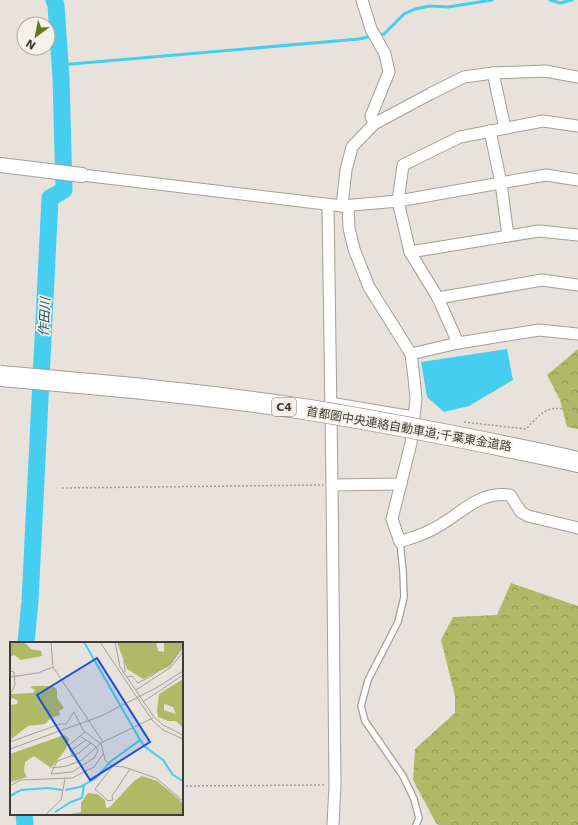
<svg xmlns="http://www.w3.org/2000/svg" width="578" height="825" viewBox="0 0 578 825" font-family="'DejaVu Sans','Noto Sans JP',sans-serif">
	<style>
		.forest { fill: url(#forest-crowns) }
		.water { fill: #45ceef }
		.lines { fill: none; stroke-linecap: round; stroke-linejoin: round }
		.stream { stroke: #45ceef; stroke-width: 3 }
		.river { stroke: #45ceef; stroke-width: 17 }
		.service-casing { stroke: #a39f98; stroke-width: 8 }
		.minor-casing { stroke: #a39f98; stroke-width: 13 }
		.tertiary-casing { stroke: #a39f98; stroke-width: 16 }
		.motorway-casing { stroke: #a39f98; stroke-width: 22 }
		.path { stroke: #9e9b96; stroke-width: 1.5; stroke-dasharray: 2 2; stroke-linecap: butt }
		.service { stroke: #fff; stroke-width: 5.5 }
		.minor { stroke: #fff; stroke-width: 11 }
		.tertiary { stroke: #fff; stroke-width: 14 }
		.motorway { stroke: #fff; stroke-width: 20 }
		.motorway-bridge-casing { stroke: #a39f98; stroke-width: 22; stroke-linecap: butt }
		.motorway-bridge { stroke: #fff; stroke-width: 20 }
		.labels { text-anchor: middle; stroke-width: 3.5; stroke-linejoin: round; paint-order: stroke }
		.shield { fill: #f5f1e9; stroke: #75726e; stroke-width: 1 }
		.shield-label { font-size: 11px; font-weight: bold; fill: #3e3c39 }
		.street-label { font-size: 12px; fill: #3e3c39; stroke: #f5f1e9 }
		.water-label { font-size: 13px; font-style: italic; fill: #1e5563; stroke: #f5f1e9 }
		.inset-river { fill: none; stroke: #45ceef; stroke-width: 2 }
		.inset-road { fill: none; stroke: #a3a09b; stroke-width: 1 }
		.view { fill: #1d4ed8; fill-opacity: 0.15; stroke: #1d4ed8; stroke-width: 2 }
		.inset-edge { fill: none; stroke: #3e3c39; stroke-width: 2 }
	</style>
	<defs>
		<pattern id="forest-crowns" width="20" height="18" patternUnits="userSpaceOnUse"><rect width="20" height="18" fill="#afba66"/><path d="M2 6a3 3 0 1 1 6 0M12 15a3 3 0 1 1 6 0" fill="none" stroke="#909855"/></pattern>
	</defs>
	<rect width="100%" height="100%" fill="#e7e3dc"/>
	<g class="forest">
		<polygon points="578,349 578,429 567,427 560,400 547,375"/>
		<polygon points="511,583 578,606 578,825 439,825 436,823 413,780 415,749 455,713 455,696 441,640 453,617 497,615"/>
	</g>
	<polygon class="water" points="507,349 513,380 469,406 444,412 427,397 421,362"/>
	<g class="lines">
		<g class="stream">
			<polyline points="550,0 560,3 572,0"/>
			<polyline points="378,35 384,34 404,14 415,9 430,6 448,7 492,0"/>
			<polyline points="60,65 359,39 373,36"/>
		</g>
		<g class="river">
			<polyline points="26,643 30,601 50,198 64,190 61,78 56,5 54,0"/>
			<polyline points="24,814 25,825"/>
		</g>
		<defs>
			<polyline id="service" points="400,542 403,571 404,597 398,622 368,680 361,706 365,721 403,776 414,799 419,818 416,825"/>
			<g id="minor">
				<polyline points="362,0 371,29 385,54 389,72 371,116 374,124"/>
				<polyline points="493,73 505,128"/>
				<polyline points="490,131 501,183 508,236"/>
				<polyline points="82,175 342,206 398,201 546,175 578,180"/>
				<polyline points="328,205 332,485 335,785 333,825"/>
				<polyline points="342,206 346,170 352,147 374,124 430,94 464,77 493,73 545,71 578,77"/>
				<path d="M348,206L349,228L354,249L369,287L411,354L414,378L416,399L411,443L392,519L400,542C410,538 420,536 429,531C459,518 474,491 510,495L521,512L528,516L578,528"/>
				<polyline points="410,252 539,231 578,235"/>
				<polyline points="438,298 542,280 578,285"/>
				<polyline points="458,343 438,298 410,252 398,201 403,165 460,137 543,121 578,126"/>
				<polyline points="411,354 458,343 539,330 578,334"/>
				<polyline points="330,403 413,417"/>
				<polyline points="332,485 401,484"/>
			</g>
			<polyline id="tertiary" points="0,165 82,175"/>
			<polyline id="motorway" points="565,459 578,462"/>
		</defs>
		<use href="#service" class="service-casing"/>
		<use href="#minor" class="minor-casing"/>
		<use href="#tertiary" class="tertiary-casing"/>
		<use href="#motorway" class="motorway-casing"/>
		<g class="path">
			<path d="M464,422L526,429C547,407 548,405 578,412"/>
			<polyline points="62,488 323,485"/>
			<polyline points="182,786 324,785"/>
		</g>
		<use href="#service" class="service"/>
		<use href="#minor" class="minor"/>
		<use href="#tertiary" class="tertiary"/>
		<use href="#motorway" class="motorway"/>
		<defs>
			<path id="motorway-bridge" d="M0,376C103,385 207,394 310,410C395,424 481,441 565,459"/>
		</defs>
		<use href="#motorway-bridge" class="motorway-bridge-casing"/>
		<use href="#motorway-bridge" class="motorway-bridge"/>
	</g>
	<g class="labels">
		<rect class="shield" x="272" y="398" width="24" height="18" rx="3"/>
		<g class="shield-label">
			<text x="284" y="411">C4</text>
		</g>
		<g class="street-label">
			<text transform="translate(409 429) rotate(10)" y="4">首都圏中央連絡自動車道;千葉東金道路</text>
		</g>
		<g class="water-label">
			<text transform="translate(44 317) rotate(-87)" y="5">作田川</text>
		</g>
	</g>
	<g transform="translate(10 642)">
		<rect width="173" height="173" fill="#e7e3dc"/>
		<path d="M0,0H14L21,7L31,9L32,14L11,18L4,13L0,15ZM107,0H146L148,9L154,10V0H173V6L160,24L133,37L117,27ZM173,37V86L166,79H158L148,75L147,68L149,52ZM154,62L163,65L166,72L154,68ZM24,44H42L47,47V56L54,66L49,69L50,73L41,76L35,82L18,84L0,98V63L7,62L8,59L3,56L0,58L1,52L23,51L25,48L20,45ZM54,93L59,97L56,107L41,126L24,114L15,120L14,129L17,135L0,140V112ZM132,134L147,139L169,157L173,163V173H55L71,170V161L78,151L87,152L95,158L96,166L100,165L124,139Z" fill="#afba66" fill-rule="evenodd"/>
		<path class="inset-river" d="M74,0L129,96L134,104L153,118L163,133L173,139M55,148L70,145L86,136L100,120L130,98M0,154L11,148L38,146L52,148M45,170L61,160L72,156L74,143"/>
		<path class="inset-road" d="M41,0L43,25L93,100M90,0L142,78L153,88L173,97M105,0L110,25L144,75L153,83L173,93M114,18L115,30M0,29L4,30L5,43L0,53M0,35L28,31L43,25M117,35L122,34L128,41L143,33L161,20L173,2M126,48L161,25L173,10M133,60L173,33M71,95L81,101L86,105L88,109L84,116L62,130L41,132L47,119L69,111L81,101M0,100L50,82H56L64,70L73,88L91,102M91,101L95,118L103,124L114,125L146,136L173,159M0,107L91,74L146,46L173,29M60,109L76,98M63,115L58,104L75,90M103,124L85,147L98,159L103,158L102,154L120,127M42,126L57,124L72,118L91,101L143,76M0,144L10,138L62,136L84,125L93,112M35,173L51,158L55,137"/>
		<path class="view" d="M87,16L140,100L80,138L27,53Z"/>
		<rect width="173" height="173" class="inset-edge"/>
	</g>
	<g transform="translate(36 36) rotate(212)"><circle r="19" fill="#f5f1e9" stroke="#aca9a3"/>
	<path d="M0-3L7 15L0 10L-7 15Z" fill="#627829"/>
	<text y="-6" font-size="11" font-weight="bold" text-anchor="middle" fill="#3e3c39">N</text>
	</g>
</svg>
